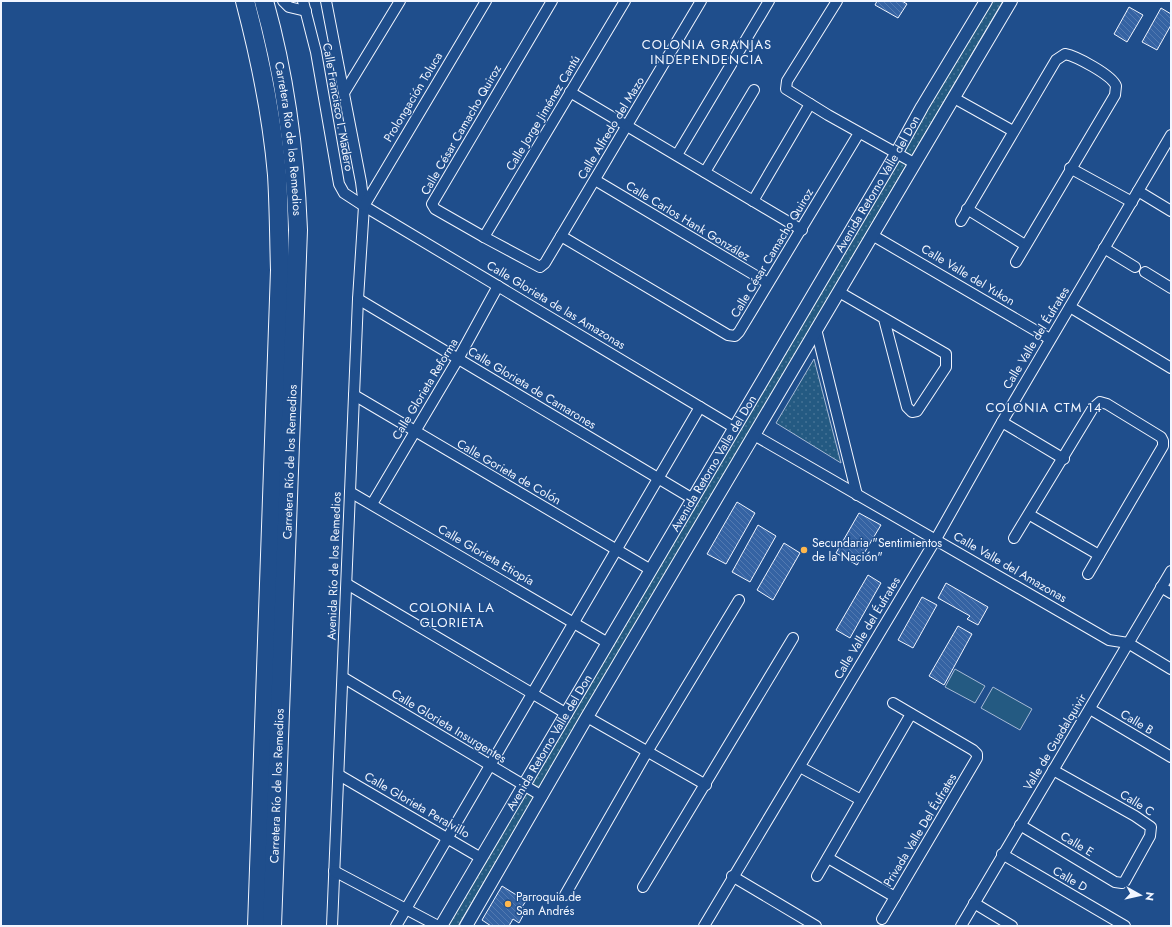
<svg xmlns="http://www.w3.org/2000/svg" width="1172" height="927" viewBox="0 0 1172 927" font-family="Jost,sans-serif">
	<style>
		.park { fill: url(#park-dots); stroke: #a8bbd7 }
		.pitch { fill: #245a82; stroke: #a8bbd7 }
		.building { fill: url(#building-back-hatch); stroke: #f2f6ff }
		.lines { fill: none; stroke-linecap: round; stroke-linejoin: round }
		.minor-casing { stroke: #f2f6ff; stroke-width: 12 }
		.tertiary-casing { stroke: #f2f6ff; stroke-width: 14 }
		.motorway-casing { stroke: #f2f6ff; stroke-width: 20 }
		.minor { stroke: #1f4e8c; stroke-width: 10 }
		.tertiary { stroke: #1f4e8c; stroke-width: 12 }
		.motorway { stroke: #1f4e8c; stroke-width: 18 }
		.poi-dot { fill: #ffb74d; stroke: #1f4e8c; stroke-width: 1.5 }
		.labels { text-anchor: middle; stroke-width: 3; stroke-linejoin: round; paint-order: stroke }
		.street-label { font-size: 12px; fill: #f2f6ff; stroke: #1f4e8c }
		.poi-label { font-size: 12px; fill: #f2f6ff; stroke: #1f4e8c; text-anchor: start }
		.neighbourhood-label { font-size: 13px; letter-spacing: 1px; fill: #f2f6ff; stroke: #1f4e8c }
	</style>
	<defs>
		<pattern id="park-dots" width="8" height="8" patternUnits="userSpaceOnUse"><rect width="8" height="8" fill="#245a82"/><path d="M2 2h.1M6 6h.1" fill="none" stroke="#447295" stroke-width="1.8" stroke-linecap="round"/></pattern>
		<pattern id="building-back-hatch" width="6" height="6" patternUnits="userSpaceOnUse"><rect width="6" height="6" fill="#3563a3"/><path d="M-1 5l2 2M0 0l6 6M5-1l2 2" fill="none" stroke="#537ab1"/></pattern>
	</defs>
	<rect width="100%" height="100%" fill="#1f4e8c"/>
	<g class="park">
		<polygon points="990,1 1003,1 458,926 443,926"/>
		<polygon points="814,359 841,463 776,423"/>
	</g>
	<g class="pitch">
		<polygon points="955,669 985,686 975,703 945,687"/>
		<polygon points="993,687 1032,709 1020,730 981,708"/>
	</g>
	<g class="building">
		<polygon points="877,1 902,1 907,4 898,18 875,5"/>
		<polygon points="1129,7 1143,15 1127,42 1114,34"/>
		<polygon points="1161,8 1171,14 1171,25 1157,50 1142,42"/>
		<polygon points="737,502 755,513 726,564 707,554"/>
		<polygon points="859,513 881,525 857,565 836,553"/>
		<polygon points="758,525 776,536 750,582 732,572"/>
		<polygon points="784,543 800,553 773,600 757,590"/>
		<polygon points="868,575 881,583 850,638 836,630"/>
		<polygon points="946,583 988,607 978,625 967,619 970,616 938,598"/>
		<polygon points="922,597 937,605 913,648 898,640"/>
		<polygon points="958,626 972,634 944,685 929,676"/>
		<polygon points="502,886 526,901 522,907 526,910 519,923 513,919 509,926 491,926 482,920"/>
	</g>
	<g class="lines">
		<defs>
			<g id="minor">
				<polyline points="283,1 289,7 306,11"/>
				<polyline points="303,1 316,52 339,184 344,193 364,206 735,428"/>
				<polyline points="326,1 361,182 364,206 358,299 332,926"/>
				<polyline points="552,1 432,204 435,209 484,237 540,267 545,263 701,1"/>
				<polyline points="837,1 787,81 786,89 828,115 914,163"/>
				<polyline points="570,92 802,230"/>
				<polyline points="344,93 400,1"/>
				<polyline points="954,98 1013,131"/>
				<polyline points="677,155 769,1"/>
				<polyline points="1070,168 1132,202"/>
				<polyline points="705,172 754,90"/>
				<polyline points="595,180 768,283"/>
				<polyline points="1138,191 1171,211"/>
				<polyline points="753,201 810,104"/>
				<polyline points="364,206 486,1"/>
				<polyline points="967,209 1025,245"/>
				<path d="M961,221L1056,60L1065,54C1076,56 1112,75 1116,86L1115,95L1016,262"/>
				<polyline points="872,235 1050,339"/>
				<polyline points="561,236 728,335 735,336 739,332 859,133"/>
				<polyline points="484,237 625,1"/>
				<polyline points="1104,248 1135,267"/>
				<polyline points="1145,272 1171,288"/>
				<polyline points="839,292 946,354 946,367 917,411 912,412 907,407 884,319"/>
				<polyline points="358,299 693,499"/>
				<polyline points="1070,307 1171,368"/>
				<polyline points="816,329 857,495"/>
				<polyline points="354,395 651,570"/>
				<polyline points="1002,422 1064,459"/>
				<polyline points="754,435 1109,640 1128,643 1171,669"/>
				<polyline points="350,492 608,643"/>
				<polyline points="372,504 458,359 498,286"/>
				<polyline points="1030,515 1099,555"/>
				<polyline points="1014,538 1093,408 1100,402 1107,404 1161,437 1163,441 1163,446 1088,574"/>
				<polyline points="347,584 567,714"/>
				<polyline points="1161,587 1171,593"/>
				<polyline points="344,678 542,796"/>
				<polyline points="1090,709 1171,757"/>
				<polyline points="587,717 706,785"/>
				<polyline points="800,767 861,800"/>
				<polyline points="339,775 481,858"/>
				<polyline points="1020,825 1115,882 1122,883 1125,881 1150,836 1151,827 1135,816 1053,770"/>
				<polyline points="1002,854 1125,926"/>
				<polyline points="828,858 895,897"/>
				<polyline points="334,871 438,926"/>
				<polyline points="732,876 816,926"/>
				<polyline points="817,876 911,714"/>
				<polyline points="643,887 793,638"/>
				<polyline points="565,895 647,752 739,600"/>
				<polyline points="974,903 1012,926"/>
				<polyline points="882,919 977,758 977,754 973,750 893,703"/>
				<polyline points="396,926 700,407"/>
				<polyline points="704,926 936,539 1002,422 1171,135"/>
				<polyline points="961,926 1171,571"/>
			</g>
			<g id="tertiary">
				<path id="s1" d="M441,926L896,154L922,107L986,1"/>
				<polyline points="466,926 587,717 1011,1"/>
			</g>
			<g id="motorway">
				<path d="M245,1C260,58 272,116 277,175C279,207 279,239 280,270L257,926"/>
				<path id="s2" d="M264,1C285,75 295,153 298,230L272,926"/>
			</g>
		</defs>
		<use href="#minor" class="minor-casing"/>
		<use href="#tertiary" class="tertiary-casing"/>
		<use href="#motorway" class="motorway-casing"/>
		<use href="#minor" class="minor"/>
		<use href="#tertiary" class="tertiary"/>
		<use href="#motorway" class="motorway"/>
	</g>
	<g class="poi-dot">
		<circle cx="804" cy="550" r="4"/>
		<circle cx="508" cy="904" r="4"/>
	</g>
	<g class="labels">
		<g class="street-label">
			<text transform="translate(413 97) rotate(-59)" y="4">Prolongación Toluca</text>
			<text transform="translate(338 107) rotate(80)" y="4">Calle Francisco I. Madero</text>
			<text transform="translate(543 113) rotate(-59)" y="4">Calle Jorge Jiménez Cantú</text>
			<text transform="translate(611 128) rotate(-59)" y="4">Calle Alfredo del Mazo</text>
			<text transform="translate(461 130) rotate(-60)" y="4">Calle César Camacho Quiroz</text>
			<text dy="4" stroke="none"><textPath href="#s2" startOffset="140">Carretera Río de los Remedios</textPath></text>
			<text dy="4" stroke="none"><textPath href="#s1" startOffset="861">Avenida Retorno Valle del Don</textPath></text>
			<text transform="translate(688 221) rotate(31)" y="4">Calle Carlos Hank González</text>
			<text transform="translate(772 253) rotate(-59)" y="4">Calle César Camacho Quiroz</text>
			<text transform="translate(968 275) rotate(31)" y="4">Calle Valle del Yukon</text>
			<text transform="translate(556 305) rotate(31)" y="4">Calle Glorieta de las Amazonas</text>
			<text transform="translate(1036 338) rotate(-59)" y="4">Calle Valle del Éufrates</text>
			<text transform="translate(532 388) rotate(31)" y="4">Calle Glorieta de Camarones</text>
			<text transform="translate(425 389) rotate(-59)" y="4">Calle Glorieta Reforma</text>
			<text transform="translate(290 462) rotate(-88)" y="4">Carretera Río de los Remedios</text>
			<text dy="4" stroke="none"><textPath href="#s1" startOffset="537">Avenida Retorno Valle del Don</textPath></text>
			<text transform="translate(509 472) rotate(30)" y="4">Calle Gorieta de Colón</text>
			<text transform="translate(486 555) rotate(30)" y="4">Calle Glorieta Etiopía</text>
			<text transform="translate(334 566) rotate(-88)" y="4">Avenida Río de los Remedios</text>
			<text transform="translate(1010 567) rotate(30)" y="4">Calle Valle del Amazonas</text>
			<text transform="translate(867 628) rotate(-59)" y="4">Calle Valle del Éufrates</text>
			<text transform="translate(1137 722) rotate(31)" y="4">Calle B</text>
			<text transform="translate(449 726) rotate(31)" y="4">Calle Glorieta Insurgentes</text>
			<text transform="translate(1055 742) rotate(-59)" y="4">Valle de Guadalquivir</text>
			<text dy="4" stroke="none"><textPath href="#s1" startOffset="213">Avenida Retorno Valle del Don</textPath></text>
			<text transform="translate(277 786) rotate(-88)" y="4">Carretera Río de los Remedios</text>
			<text transform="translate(1137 803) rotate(32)" y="4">Calle C</text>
			<text transform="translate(417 805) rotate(30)" y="4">Calle Glorieta Peralvillo</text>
			<text transform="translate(920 830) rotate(-59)" y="4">Privada Valle Del Éufrates</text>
			<text transform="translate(1077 844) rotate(31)" y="4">Calle E</text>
			<text transform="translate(1070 879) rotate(30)" y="4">Calle D</text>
		</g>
		<g class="poi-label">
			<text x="812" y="547">Secundaria "Sentimientos<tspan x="812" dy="14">de la Nación"</tspan></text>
			<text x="516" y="901">Parroquia de<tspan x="516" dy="14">San Andrés</tspan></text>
		</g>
		<g class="neighbourhood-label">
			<text x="707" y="49">COLONIA GRANJAS<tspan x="707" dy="15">INDEPENDENCIA</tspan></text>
			<text x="1044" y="412">COLONIA CTM 14</text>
			<text x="452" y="612">COLONIA LA<tspan x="452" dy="15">GLORIETA</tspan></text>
		</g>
	</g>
	<rect width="1172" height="927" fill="none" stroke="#f2f6ff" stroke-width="4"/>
	<g transform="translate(1140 895) rotate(98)" stroke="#1f4e8c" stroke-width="3" paint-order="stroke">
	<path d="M0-3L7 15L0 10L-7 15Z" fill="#f2f6ff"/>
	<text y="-6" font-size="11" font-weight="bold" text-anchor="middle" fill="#f2f6ff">N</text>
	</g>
</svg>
